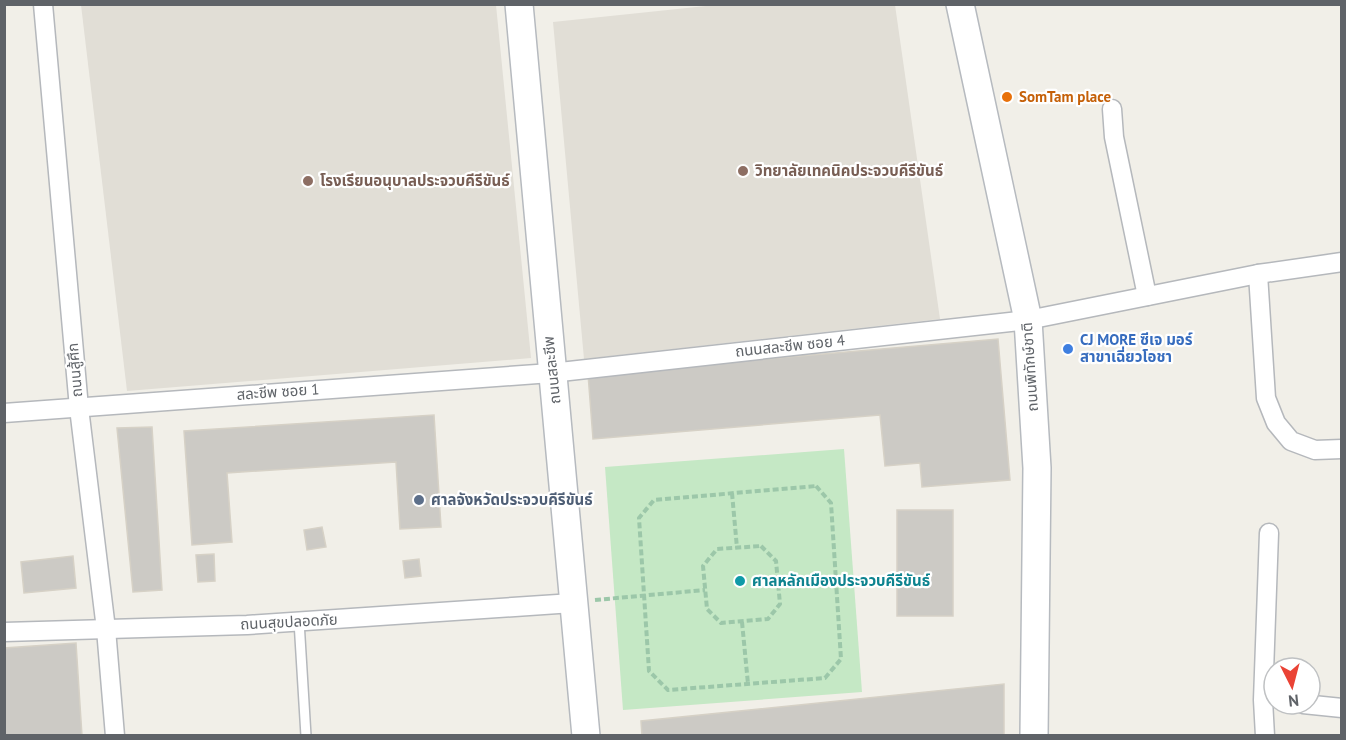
<svg xmlns="http://www.w3.org/2000/svg" width="1346" height="740" viewBox="0 0 1346 740" font-family="'PT Sans','Noto Sans Thai',sans-serif">
	<style>
		.education { fill: #e1ded6 }
		.green { fill: #c5e8c5 }
		.building { fill: #cccac5; stroke: #d6d1c6; stroke-width: 1.5 }
		.lines { fill: none; stroke-linecap: round; stroke-linejoin: round }
		.lane-casing { stroke: #b5b8bc; stroke-width: 12 }
		.street-casing { stroke: #b5b8bc; stroke-width: 21 }
		.secondary-casing { stroke: #b6babf; stroke-width: 30 }
		.path { stroke: #9cc7a9; stroke-width: 4; stroke-dasharray: 6 3; stroke-linecap: butt }
		.lane { stroke: #fff; stroke-width: 9 }
		.street { stroke: #fff; stroke-width: 18 }
		.secondary { stroke: #fff; stroke-width: 27 }
		.food-dot { fill: #e8710a; stroke: #fff; stroke-width: 2 }
		.education-dot { fill: #8d6e63; stroke: #fff; stroke-width: 2 }
		.shop-dot { fill: #3f7fe0; stroke: #fff; stroke-width: 2 }
		.service-dot { fill: #5c6f8a; stroke: #fff; stroke-width: 2 }
		.culture-dot { fill: #0f9aa8; stroke: #fff; stroke-width: 2 }
		.labels { text-anchor: middle; stroke-width: 4.5; stroke-linejoin: round; paint-order: stroke }
		.food-label { font-size: 15px; font-weight: bold; fill: #c56008; stroke: #fff; text-anchor: start }
		.education-label { font-size: 15px; font-weight: bold; fill: #785e54; stroke: #fff; text-anchor: start }
		.shop-label { font-size: 15px; font-weight: bold; fill: #366cbe; stroke: #fff; text-anchor: start }
		.street-label { font-size: 15px; fill: #5f6368; stroke: #fff }
		.service-label { font-size: 15px; font-weight: bold; fill: #4e5e75; stroke: #fff; text-anchor: start }
		.culture-label { font-size: 15px; font-weight: bold; fill: #0d838f; stroke: #fff; text-anchor: start }
	</style>
	<rect width="100%" height="100%" fill="#f1efe8"/>
	<g class="education">
		<polygon points="725,4 895,5 940,319 584,359 553,22"/>
		<polygon points="81,5 496,5 531,358 127,391"/>
	</g>
	<polygon class="green" points="844,449 862,692 623,710 605,467"/>
	<g class="building">
		<polygon points="998,339 1010,480 922,487 920,463 885,466 880,415 593,439 588,374"/>
		<polygon points="434,415 441,527 400,529 396,462 227,473 232,542 192,545 184,431"/>
		<polygon points="152,427 162,590 133,592 117,428"/>
		<rect x="897" y="510" width="56" height="106"/>
		<polygon points="322,527 326,547 307,550 304,530"/>
		<polygon points="214,554 215,581 198,582 196,555"/>
		<polygon points="73,556 76,588 24,593 21,562"/>
		<polygon points="419,559 421,576 405,578 403,561"/>
		<polygon points="76,643 82,736 4,736 4,648"/>
		<polygon points="1004,684 1004,736 642,736 641,721"/>
	</g>
	<g class="lines">
		<defs>
			<polyline id="lane" points="299,621 306,736"/>
			<g id="street">
				<polyline points="43,4 79,408 106,629 115,736"/>
				<polyline points="1112,109 1114,137 1147,296"/>
				<polyline points="1258,274 1266,398 1276,423 1291,441 1315,450 1342,449"/>
				<polyline points="4,413 551,373 1028,320 1258,274 1342,262"/>
				<polyline points="4,632 247,625 573,603"/>
				<polyline points="1303,704 1342,708"/>
				<polyline points="1265,736 1263,700 1269,533"/>
			</g>
			<g id="secondary">
				<polyline points="519,4 586,736"/>
				<polyline points="960,4 1028,320 1037,468 1034,736"/>
			</g>
		</defs>
		<use href="#lane" class="lane-casing"/>
		<use href="#street" class="street-casing"/>
		<use href="#secondary" class="secondary-casing"/>
		<g class="path">
			<polygon points="816,486 831,503 841,659 825,678 668,690 649,671 639,518 654,500"/>
			<polyline points="732,493 737,548"/>
			<polygon points="761,546 776,561 780,604 768,619 721,623 707,609 703,566 717,549"/>
			<polyline points="778,583 835,580"/>
			<polyline points="595,600 705,590"/>
			<polyline points="742,622 748,684"/>
		</g>
		<use href="#lane" class="lane"/>
		<use href="#street" class="street"/>
		<use href="#secondary" class="secondary"/>
	</g>
	<circle class="food-dot" cx="1007" cy="97" r="6"/>
	<g class="education-dot">
		<circle cx="743" cy="171" r="6"/>
		<circle cx="308" cy="181" r="6"/>
	</g>
	<circle class="shop-dot" cx="1068" cy="349" r="6"/>
	<circle class="service-dot" cx="419" cy="500" r="6"/>
	<circle class="culture-dot" cx="740" cy="581" r="6"/>
	<g class="labels">
		<g class="food-label">
			<text x="1019" y="102">SomTam place</text>
		</g>
		<g class="education-label">
			<text x="755" y="176">วิทยาลัยเทคนิคประจวบคีรีขันธ์</text>
			<text x="320" y="186">โรงเรียนอนุบาลประจวบคีรีขันธ์</text>
		</g>
		<g class="shop-label">
			<text x="1080" y="345">CJ MORE ซีเจ มอร์<tspan x="1080" dy="17">สาขาเฉี่ยวโอชา</tspan></text>
		</g>
		<g class="street-label">
			<text transform="translate(790 346) rotate(-6)" y="5">ถนนสละชีพ ซอย 4</text>
			<text transform="translate(1030 367) rotate(-94)" y="5">ถนนพิทักษ์ชาติ</text>
			<text transform="translate(75 370) rotate(-95)" y="5">ถนนสู้ศึก</text>
			<text transform="translate(552 370) rotate(-96)" y="5">ถนนสละชีพ</text>
			<text transform="translate(278 392) rotate(-4)" y="5">สละชีพ ซอย 1</text>
			<text transform="translate(289 622) rotate(-3)" y="5">ถนนสุขปลอดภัย</text>
		</g>
		<g class="service-label">
			<text x="431" y="505">ศาลจังหวัดประจวบคีรีขันธ์</text>
		</g>
		<g class="culture-label">
			<text x="752" y="586">ศาลหลักเมืองประจวบคีรีขันธ์</text>
		</g>
	</g>
	<rect width="1346" height="740" fill="none" stroke="#5f6368" stroke-width="12"/>
	<g transform="translate(1292 686) rotate(174)"><circle r="28" fill="#ffffff" stroke="#bfc1c3" stroke-width="1.5"/>
	<path d="M0-4.5L10 22L0 15L-10 22Z" fill="#ea4335"/>
	<text y="-9" font-size="16" font-weight="bold" text-anchor="middle" fill="#5f6368">N</text>
	</g>
</svg>
